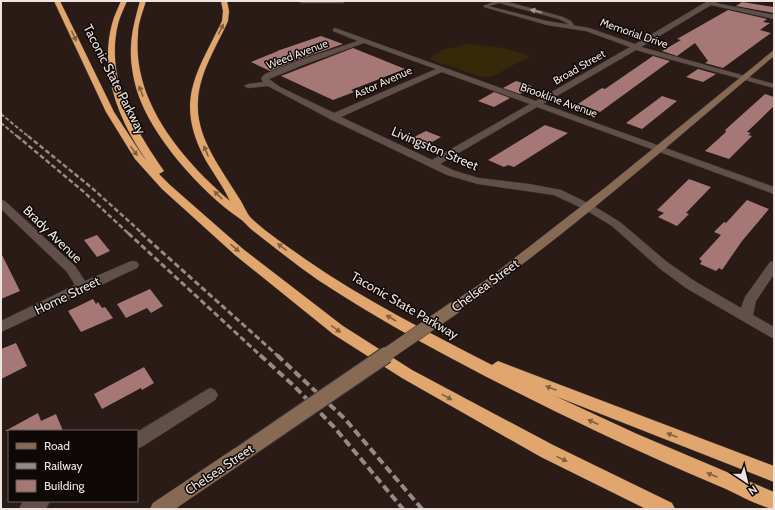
<svg xmlns="http://www.w3.org/2000/svg" width="775" height="510" viewBox="0 0 775 510" font-family="Cabin,sans-serif">
	<style>
		.green { fill: #36290a }
		.building { fill: #a57775 }
		.lines { fill: none; stroke-linecap: round; stroke-linejoin: round }
		.lane-casing { stroke: #423734; stroke-width: 1 }
		.street-casing { stroke: #423734; stroke-width: 1 }
		.secondary-casing { stroke: #423734; stroke-width: 1 }
		.highway-casing { stroke: #423734; stroke-width: 1 }
		.lane { fill: #615049; fill-rule: evenodd }
		.street { fill: #615049; fill-rule: evenodd }
		.secondary { fill: #876a54; fill-rule: evenodd }
		.highway { fill: #e1a66e; fill-rule: evenodd }
		.rail-far3 { stroke: #968a86; stroke-width: 2; stroke-dasharray: 4 2; stroke-linecap: butt }
		.rail-far2 { stroke: #968a86; stroke-width: 2.5; stroke-dasharray: 5 2.5; stroke-linecap: butt }
		.rail-far1 { stroke: #968a86; stroke-width: 3; stroke-dasharray: 6 3; stroke-linecap: butt }
		.rail { stroke: #968a86; stroke-width: 4; stroke-dasharray: 8 4; stroke-linecap: butt }
		.secondary-bridge-far1-casing { stroke: #423734; stroke-width: 14; stroke-linecap: butt }
		.secondary-bridge-casing { stroke: #423734; stroke-width: 18; stroke-linecap: butt }
		.secondary-bridge-far1 { stroke: #876a54; stroke-width: 13 }
		.secondary-bridge { stroke: #876a54; stroke-width: 16 }
		.oneway { fill: #a89a94 }
		.oneway2 { fill: #825f3f }
		.labels { text-anchor: middle; stroke-width: 3; stroke-linejoin: round; paint-order: stroke }
		.far-street-label { font-size: 11px; fill: #eee4e0; stroke: #0e0806 }
		.street-label { font-size: 13px; fill: #eee4e0; stroke: #0e0806 }
	</style>
	<rect width="100%" height="100%" fill="#2a1b16"/>
	<polygon class="green" points="468,44 504,48 531,56 493,76 482,77 429,59 442,50"/>
	<g class="building">
		<polygon points="742,2 774,7 774,13 736,6"/>
		<polygon points="728,10 767,19 763,22 770,23 760,30 771,33 723,68 705,63 708,61 695,43 677,56 662,51 681,40 677,39"/>
		<polygon points="321,36 343,44 297,60 270,71 251,62 278,51 277,51"/>
		<polygon points="353,48 405,69 351,90 354,92 333,100 281,76"/>
		<polygon points="653,56 670,61 600,112 578,104 602,88 605,89"/>
		<polygon points="698,69 716,74 703,82 686,77"/>
		<polygon points="516,81 532,86 520,94 503,88"/>
		<polygon points="494,92 510,98 494,107 478,101"/>
		<polygon points="765,94 774,97 774,106 747,132 751,133 748,135 752,136 729,159 705,151 726,132 725,130"/>
		<polygon points="662,96 677,101 642,129 626,123"/>
		<polygon points="545,125 568,133 514,167 508,165 504,167 488,160"/>
		<polygon points="426,131 441,137 423,147 408,140"/>
		<polygon points="689,179 711,187 686,213 689,214 677,226 658,217 664,213 657,210"/>
		<polygon points="747,200 769,209 742,241 722,270 719,268 716,271 700,264 702,261 699,259 721,235 714,232 724,222 726,223"/>
		<polygon points="97,235 110,251 97,257 84,240"/>
		<polygon points="1,253 20,291 1,299"/>
		<polygon points="150,289 163,306 151,313 147,308 126,318 117,304"/>
		<polygon points="93,299 96,304 98,302 102,308 105,307 113,318 81,332 68,311"/>
		<polygon points="16,343 27,366 1,379 1,349"/>
		<polygon points="144,367 154,383 142,390 141,388 102,409 94,394"/>
		<polygon points="38,413 41,421 56,414 63,431 5,431"/>
	</g>
	<g class="lines">
		<defs>
			<polygon id="lane" points="495,1 504,1 563,17 571,21 574,25 569,26 567,23 559,19 499,3 486,7 484,6"/>
			<g id="street">
				<polygon points="298,1 346,1 343,3 301,3"/>
				<path d="M708,1H718L716,3L774,15V19L711,5L641,47L774,84V88L636,50L543,104L774,187V194L537,107L440,164L455,171L479,178L529,184L561,190L592,205L620,222L667,262L696,282L741,308L745,297L770,262L774,261V274L756,301L753,315L774,327V339L686,288L659,268L612,226L584,209L554,195L478,184L447,175L330,119L268,86L248,88L244,86L248,84L263,82L261,78L265,74L297,61L358,41L333,31V29L335,28L536,101L630,47L586,31L547,25L484,7V5L547,21L589,28L635,44ZM364,43L436,69L334,113L280,87L269,79L303,65ZM442,72L530,104L432,160L341,117Z"/>
				<polygon points="1,200 5,201 75,266 85,281 129,262 133,261 137,262 139,265 137,268 1,332 1,321 75,285 67,272 1,209"/>
				<polygon points="210,388 215,390 218,395 215,400 143,446 137,449 137,432"/>
				<polygon points="24,501 50,501 47,507 45,509 19,509 22,503"/>
			</g>
			<g id="secondary">
				<path d="M774,50V56C671,143 569,233 459,311L454,313L449,311L447,308L449,305L489,278L606,187Z"/>
				<polygon points="241,446 247,448 249,454 247,460 175,509 150,509 153,503 235,448"/>
			</g>
			<g id="highway">
				<path d="M54,1H60L114,112L142,155L147,161C119,121 99,72 112,24C114,16 118,8 121,1H127C124,8 120,16 118,24C105,79 134,128 164,171L159,174L170,185L243,249L343,326L412,370L553,445L672,503L675,509H646L541,457L402,378L333,334L235,255L162,189L135,159L106,112Z"/>
				<path d="M140,1H146C143,11 138,23 138,34C132,102 182,159 230,201C223,186 213,173 205,159C174,101 197,73 222,21L223,11L221,1H227L229,11L228,21C217,46 200,71 198,100C195,137 221,168 239,198C244,205 246,213 252,219C268,234 287,246 305,259C364,300 428,332 492,365L498,361L503,363L774,466V482L555,396L637,434L774,492V509C758,506 741,496 726,489C683,471 640,452 598,432C503,386 406,338 318,280C295,264 274,247 252,230C248,227 244,221 239,218C201,192 151,136 137,91C127,55 130,36 140,1Z"/>
			</g>
		</defs>
		<use href="#lane" class="lane-casing"/>
		<use href="#street" class="street-casing"/>
		<use href="#secondary" class="secondary-casing"/>
		<use href="#highway" class="highway-casing"/>
		<use href="#lane" class="lane"/>
		<use href="#street" class="street"/>
		<use href="#secondary" class="secondary"/>
		<use href="#highway" class="highway"/>
		<g class="rail-far3">
			<polyline points="1,114 29,137"/>
			<polyline points="1,123 18,137"/>
		</g>
		<g class="rail-far2">
			<polyline points="17,136 84,192 129,234"/>
			<polyline points="28,136 92,188 143,234"/>
		</g>
		<g class="rail-far1">
			<polyline points="128,233 261,356"/>
			<polyline points="141,233 278,356"/>
		</g>
		<g class="rail">
			<polyline points="260,355 294,386 334,427 403,509"/>
			<polyline points="277,355 345,419 422,509"/>
		</g>
		<defs>
			<polyline id="secondary-bridge-far1" points="384,356 454,308"/>
			<polyline id="secondary-bridge" points="241,454 386,355"/>
		</defs>
		<use href="#secondary-bridge-far1" class="secondary-bridge-far1-casing"/>
		<use href="#secondary-bridge" class="secondary-bridge-casing"/>
		<use href="#secondary-bridge-far1" class="secondary-bridge-far1"/>
		<use href="#secondary-bridge" class="secondary-bridge"/>
	</g>
	<defs><path id="oneway-solid" d="M-6-.8H1V-3.2L6.5 0L1 3.2V.8H-6Z"/></defs>
	<use class="oneway" href="#oneway-solid" transform="translate(536 11) rotate(-165)"/>
	<g class="oneway2">
		<use href="#oneway-solid" transform="translate(221 29) rotate(-64)"/>
		<use href="#oneway-solid" transform="translate(74 36) rotate(65)"/>
		<use href="#oneway-solid" transform="translate(141 91) rotate(-111)"/>
		<use href="#oneway-solid" transform="translate(134 151) rotate(54)"/>
		<use href="#oneway-solid" transform="translate(206 151) rotate(-114)"/>
		<use href="#oneway-solid" transform="translate(218 195) rotate(-136)"/>
		<use href="#oneway-solid" transform="translate(282 247) rotate(-143)"/>
		<use href="#oneway-solid" transform="translate(235 248) rotate(41)"/>
		<use href="#oneway-solid" transform="translate(391 318) rotate(-150)"/>
		<use href="#oneway-solid" transform="translate(336 329) rotate(36)"/>
		<use href="#oneway-solid" transform="translate(551 388) rotate(-159)"/>
		<use href="#oneway-solid" transform="translate(447 397) rotate(29)"/>
		<use href="#oneway-solid" transform="translate(593 422) rotate(-155)"/>
		<use href="#oneway-solid" transform="translate(672 435) rotate(-159)"/>
		<use href="#oneway-solid" transform="translate(562 459) rotate(26)"/>
		<use href="#oneway-solid" transform="translate(712 475) rotate(-157)"/>
	</g>
	<g class="labels">
		<g class="far-street-label">
			<text transform="translate(634 33) rotate(19)" y="4">Memorial Drive</text>
			<text transform="translate(297 54) rotate(-21)" y="4">Weed Avenue</text>
			<text transform="translate(579 67) rotate(-30)" y="4">Broad Street</text>
			<text transform="translate(383 82) rotate(-24)" y="4">Astor Avenue</text>
			<text transform="translate(559 100) rotate(20)" y="4">Brookline Avenue</text>
		</g>
		<g class="street-label">
			<text transform="translate(115 79) rotate(63)" y="5">Taconic State Parkway</text>
			<text transform="translate(435 148) rotate(23)" y="5">Livingston Street</text>
			<text transform="translate(53 234) rotate(44)" y="5">Brady Avenue</text>
			<text transform="translate(485 285) rotate(-36)" y="5">Chelsea Street</text>
			<text transform="translate(67 295) rotate(-26)" y="5">Home Street</text>
			<text transform="translate(405 305) rotate(30)" y="5">Taconic State Parkway</text>
			<text transform="translate(219 469) rotate(-34)" y="5">Chelsea Street</text>
		</g>
	</g>
	<rect width="775" height="510" fill="none" stroke="#eee4e0" stroke-width="4"/>
	<rect x="8" y="430" width="130" height="72" fill="#0e0806" stroke="#68605d"/>
	<rect x="16" y="443" width="20" height="6" fill="#876a54" stroke="#68605d"/>
	<text x="44" y="450" font-size="12" fill="#eee4e0">Road</text>
	<rect x="16" y="463" width="20" height="6" fill="#968a86" stroke="#68605d"/>
	<text x="44" y="470" font-size="12" fill="#eee4e0">Railway</text>
	<rect x="16" y="480" width="20" height="12" fill="#a57775" stroke="#68605d"/>
	<text x="44" y="490" font-size="12" fill="#eee4e0">Building</text>
	<g transform="translate(747 482) rotate(145)" stroke="#0e0806" stroke-width="3" paint-order="stroke">
	<path d="M0-3L7 15L0 10L-7 15Z" fill="#eee4e0"/>
	<text y="-6" font-size="11" font-weight="bold" text-anchor="middle" fill="#eee4e0">N</text>
	</g>
</svg>
